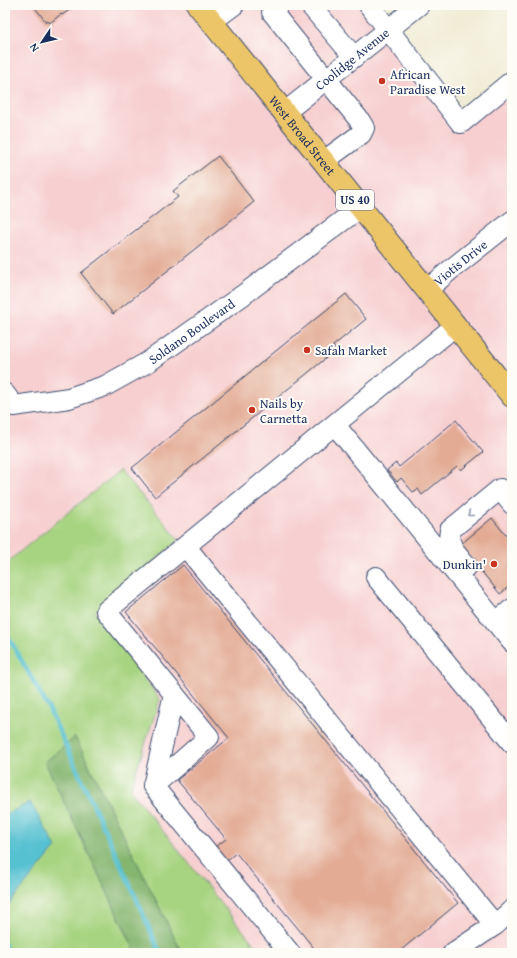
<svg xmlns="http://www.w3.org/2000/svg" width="517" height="958" viewBox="0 0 517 958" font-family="'Gentium Book Plus',serif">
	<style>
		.built { fill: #f7cfd0 }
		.green { fill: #a7d481; stroke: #618270 }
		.forest { fill: #85b66f; stroke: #507266 }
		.water { fill: #56c1d1; stroke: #387898 }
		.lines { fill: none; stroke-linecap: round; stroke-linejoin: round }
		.stream { stroke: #56c1d1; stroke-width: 4.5 }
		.building { fill: #e3ab94 }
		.minor-casing { stroke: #3b4b70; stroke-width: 22 }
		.major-casing { stroke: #3b4b70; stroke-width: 24 }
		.minor { stroke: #fff; stroke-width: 20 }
		.major { stroke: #edc569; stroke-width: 22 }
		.oneway { stroke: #8d97ae }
		.poi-dot { fill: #c8321e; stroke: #fdfcf7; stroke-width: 1.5 }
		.labels { text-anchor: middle; stroke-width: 4; stroke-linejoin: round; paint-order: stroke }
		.shield { fill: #fdfcf7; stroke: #5f6c8c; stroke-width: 1 }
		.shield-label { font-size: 12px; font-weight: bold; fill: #1b2f5e }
		.street-label { font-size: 13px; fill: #1b2f5e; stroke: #fdfcf7 }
		.poi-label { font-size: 13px; fill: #1b2f5e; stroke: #fdfcf7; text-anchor: start }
	</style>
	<rect width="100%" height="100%" fill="#fdfcf7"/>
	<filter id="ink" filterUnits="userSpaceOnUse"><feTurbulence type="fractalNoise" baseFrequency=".025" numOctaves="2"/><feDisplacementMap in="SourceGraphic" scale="8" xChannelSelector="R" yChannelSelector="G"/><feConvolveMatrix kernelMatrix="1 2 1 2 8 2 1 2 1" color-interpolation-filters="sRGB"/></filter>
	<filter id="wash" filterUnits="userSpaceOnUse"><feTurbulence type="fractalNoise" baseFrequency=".012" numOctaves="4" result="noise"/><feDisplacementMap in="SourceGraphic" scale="16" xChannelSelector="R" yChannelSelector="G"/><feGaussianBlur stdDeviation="0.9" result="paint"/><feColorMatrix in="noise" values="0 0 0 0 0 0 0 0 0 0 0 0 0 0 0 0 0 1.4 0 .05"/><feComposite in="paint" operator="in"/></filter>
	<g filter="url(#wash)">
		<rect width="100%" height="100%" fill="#f0ecd5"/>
		<polygon class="built" points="5,5 369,5 461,121 512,80 512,953 261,953 130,790 160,699 94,612 179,540 120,470 5,564"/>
		<polygon class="green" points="120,470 179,540 95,612 160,699 130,790 261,953 182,953 75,738 45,762 136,953 5,953 5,564"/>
		<polygon class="forest" points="75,737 182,953 136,953 45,762"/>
		<polygon class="water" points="30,802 56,847 5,909 5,815"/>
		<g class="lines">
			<g class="stream">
				<polyline points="5,631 49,709 138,902 160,953"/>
				<polyline points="5,945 5,953"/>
			</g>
		</g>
		<g id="blocks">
			<g class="building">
				<polygon points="33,5 73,5 70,8 71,9 62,15 61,14 50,23 48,21 46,22"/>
				<polygon points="218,156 254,202 113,314 81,273 178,197 173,191"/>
				<polygon points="346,294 366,319 333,346 336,350 155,497 132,468"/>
				<polygon points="456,420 483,452 461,470 457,466 422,495 418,489 413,492 401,478 397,482 387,470 396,463 399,467"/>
				<polygon points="492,518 512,543 512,584 500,594 460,545"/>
				<polygon points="183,565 458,903 400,951 402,953 318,953 236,853 221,865 210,851 226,839 177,780 229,738 126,612"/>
			</g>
		</g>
	</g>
	<g filter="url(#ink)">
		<use href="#blocks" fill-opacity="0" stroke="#3b4b70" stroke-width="1"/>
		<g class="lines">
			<defs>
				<g id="minor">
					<polyline points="279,5 272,12 360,121 364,128 361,134 324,161"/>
					<polyline points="310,5 354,57"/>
					<polyline points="369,5 461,123 512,81"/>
					<polyline points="211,22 234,5"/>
					<path id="s1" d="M284,113L419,5"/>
					<path id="s2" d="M427,290L449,271L512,221"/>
					<path id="s3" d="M5,394L14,406L69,398L105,386L148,362L243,295L361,207"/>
					<polyline points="335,425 512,642"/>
					<polyline points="186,547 495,925"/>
					<polyline points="467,566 453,549 449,539 450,530 500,489 512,504"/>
					<polyline points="376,577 512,743"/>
					<polyline points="496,622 512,609"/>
					<polyline points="153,786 174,694"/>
					<polyline points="290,953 153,786 209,737 106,611 455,326"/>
					<polyline points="453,953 495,925 512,910"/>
				</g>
				<g id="major">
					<path id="s4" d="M198,5L512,396"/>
				</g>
			</defs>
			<use href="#minor" class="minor-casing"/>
			<use href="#major" class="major-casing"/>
			<use href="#minor" class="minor"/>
			<use href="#major" class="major"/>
		</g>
		<defs><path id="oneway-chevron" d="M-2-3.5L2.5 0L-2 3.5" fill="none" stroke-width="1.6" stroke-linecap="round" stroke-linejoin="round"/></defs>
		<use class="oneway" href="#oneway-chevron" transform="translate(470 514) rotate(141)"/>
	</g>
	<g class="poi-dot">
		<circle cx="382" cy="81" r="4"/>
		<circle cx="307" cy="350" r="4"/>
		<circle cx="252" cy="410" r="4"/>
		<circle cx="494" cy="564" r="4"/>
	</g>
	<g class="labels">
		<rect class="shield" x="336" y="190" width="38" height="20" rx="3"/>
		<g class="shield-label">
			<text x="355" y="204">US 40</text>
		</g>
		<g class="street-label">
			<text dy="5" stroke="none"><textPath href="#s1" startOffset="87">Coolidge Avenue</textPath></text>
			<text dy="5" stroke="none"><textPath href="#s4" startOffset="167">West Broad Street</textPath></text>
			<text dy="5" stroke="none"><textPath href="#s2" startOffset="43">Viotis Drive</textPath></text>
			<text dy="5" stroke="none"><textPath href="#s3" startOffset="211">Soldano Boulevard</textPath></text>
		</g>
		<g class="poi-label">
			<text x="390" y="79">African<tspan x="390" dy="15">Paradise West</tspan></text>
			<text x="315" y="355">Safah Market</text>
			<text x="260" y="408">Nails by<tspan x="260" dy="15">Carnetta</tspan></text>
			<text x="486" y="569" text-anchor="end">Dunkin'</text>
		</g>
	</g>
	<rect width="517" height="958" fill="none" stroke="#fdfcf7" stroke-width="20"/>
	<g transform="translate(42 42) rotate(235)" stroke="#fdfcf7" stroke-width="3" paint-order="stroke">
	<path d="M0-3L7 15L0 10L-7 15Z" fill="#1b2f5e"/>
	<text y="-6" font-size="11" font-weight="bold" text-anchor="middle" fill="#1b2f5e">N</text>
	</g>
</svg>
